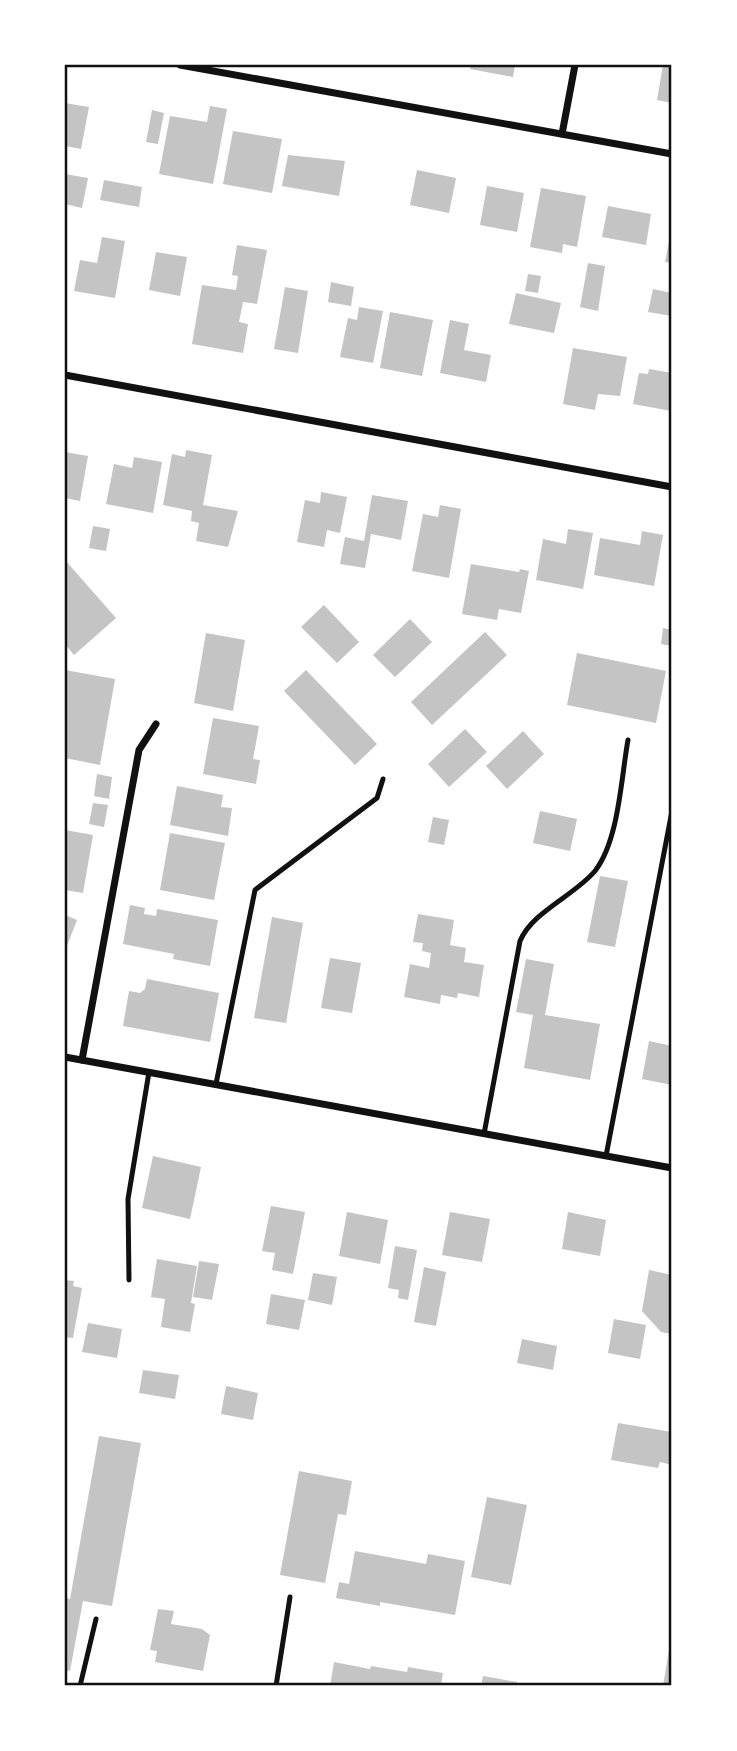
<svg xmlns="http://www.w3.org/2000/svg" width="737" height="1751" viewBox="0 0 737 1751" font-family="'Fira Sans',sans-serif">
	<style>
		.building { fill: #c4c4c4 }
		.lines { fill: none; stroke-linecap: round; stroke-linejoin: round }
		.service { stroke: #111; stroke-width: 5 }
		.minor { stroke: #111; stroke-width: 7 }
		.neatline { fill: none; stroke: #111; stroke-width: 2.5 }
	</style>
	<rect width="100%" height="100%" fill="#fff"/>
	<g class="building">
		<polygon points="471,65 515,65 513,77 470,69"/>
		<polygon points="663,65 672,65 672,103 657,100"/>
		<polygon points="65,103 89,107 81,149 65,146"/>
		<polygon points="210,106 227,109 213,184 159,174 170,116 207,122"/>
		<polygon points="152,110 164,113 158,144 146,142"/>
		<polygon points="233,131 282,139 272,193 223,184"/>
		<polygon points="288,155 345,161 339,196 282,186"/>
		<polygon points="417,170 456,178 449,213 410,205"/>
		<polygon points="65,174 88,178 82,208 65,204"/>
		<polygon points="104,180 142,187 139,207 100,200"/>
		<polygon points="487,186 524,193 517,232 480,225"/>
		<polygon points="541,188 586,196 577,247 563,244 562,253 530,247"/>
		<polygon points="608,206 651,214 646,245 602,237"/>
		<polygon points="671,230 672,231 672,263 665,262"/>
		<polygon points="102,237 125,241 115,298 74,291 80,260 97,263"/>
		<polygon points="237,245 267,250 257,304 243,302 239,322 248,324 243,353 192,344 202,285 236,290 238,276 232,275"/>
		<polygon points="156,252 187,257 180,296 149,290"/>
		<polygon points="588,263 605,266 598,311 580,307"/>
		<polygon points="528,274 541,276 538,293 525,291"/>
		<polygon points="331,282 354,287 351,306 328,302"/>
		<polygon points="285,287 308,291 298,353 274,349"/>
		<polygon points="653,289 672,293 672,316 648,312"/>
		<polygon points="516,293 561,303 554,333 509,324"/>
		<polygon points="359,307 383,311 373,363 340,357 348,318 357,320"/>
		<polygon points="390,312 433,320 422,376 380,368"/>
		<polygon points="450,320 469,324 464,350 491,355 486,382 440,373"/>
		<polygon points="573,348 627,357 620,396 598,394 595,410 563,404"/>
		<polygon points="649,369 672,373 671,411 633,404 639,373 648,374"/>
		<polygon points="186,450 212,455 203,505 238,511 228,547 196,541 199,523 191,521 192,511 163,505 172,454 185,457"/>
		<polygon points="65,452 88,456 80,501 65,498"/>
		<polygon points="134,457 162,462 153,513 106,504 114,464 132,468"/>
		<polygon points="321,492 347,497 340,533 327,530 324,547 297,542 305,500 320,503"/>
		<polygon points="372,495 408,501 401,540 371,534 365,568 340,564 345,537 364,541"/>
		<polygon points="440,505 461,509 449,578 412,571 423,514 438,517"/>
		<polygon points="93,526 110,529 106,551 89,548"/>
		<polygon points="568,529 593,533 583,589 536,580 543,539 566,544"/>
		<polygon points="642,531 663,535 654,586 594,575 600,538 640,545"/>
		<polygon points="65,560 116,618 74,655 65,644"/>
		<polygon points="471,564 519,572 520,569 529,571 521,613 499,609 497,620 462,614"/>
		<polygon points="324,605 359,642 337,663 301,627"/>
		<polygon points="410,619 432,642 395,677 373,655"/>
		<polygon points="663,628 672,630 672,646 661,644"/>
		<polygon points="485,632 507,655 432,725 411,702"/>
		<polygon points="206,633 245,640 233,711 194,703"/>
		<polygon points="577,653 666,671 656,723 567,705"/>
		<polygon points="65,670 115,679 100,765 65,758"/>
		<polygon points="306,670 377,744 355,765 284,691"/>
		<polygon points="213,718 259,726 253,759 260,760 256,784 203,774"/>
		<polygon points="465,729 487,752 449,787 428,764"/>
		<polygon points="523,731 544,754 507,789 486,766"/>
		<polygon points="97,774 112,777 109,799 94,796"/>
		<polygon points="177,786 223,795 221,807 232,808 228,836 170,825"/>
		<polygon points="93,803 108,805 104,827 89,824"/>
		<polygon points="540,811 577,819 570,851 533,843"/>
		<polygon points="433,817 449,820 444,845 428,842"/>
		<polygon points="65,830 93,835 83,893 65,890"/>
		<polygon points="170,833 225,843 214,900 160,890"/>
		<polygon points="600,876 628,881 615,947 587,942"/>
		<polygon points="130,905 145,908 144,914 156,916 157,909 218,920 210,966 173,959 174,954 123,944"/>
		<polygon points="418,914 454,920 450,945 466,948 464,962 484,965 479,997 458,993 457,998 441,995 440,1004 404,997 410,964 429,968 431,953 422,951 423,943 413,942"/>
		<polygon points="65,915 77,920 65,951"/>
		<polygon points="272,917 303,923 286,1023 254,1018"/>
		<polygon points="330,958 361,963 352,1013 321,1008"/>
		<polygon points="526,959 554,964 545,1015 600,1024 590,1080 524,1068 533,1015 516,1012"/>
		<polygon points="147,979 219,993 210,1042 123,1026 129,991 140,993 145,989"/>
		<polygon points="649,1041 672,1046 672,1085 642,1079"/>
		<polygon points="153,1156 201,1167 190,1219 142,1208"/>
		<polygon points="271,1206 305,1212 293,1274 272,1270 275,1253 262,1251"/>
		<polygon points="347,1212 388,1220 380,1264 339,1256"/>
		<polygon points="450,1212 490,1219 482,1262 442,1255"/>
		<polygon points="568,1212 606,1220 600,1256 562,1249"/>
		<polygon points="395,1246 417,1250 408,1300 398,1298 399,1290 388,1288"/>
		<polygon points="157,1259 197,1266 191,1303 195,1304 190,1332 161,1327 165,1299 151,1297"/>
		<polygon points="199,1261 219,1264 212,1300 193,1297"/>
		<polygon points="424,1267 446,1272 436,1326 414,1322"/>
		<polygon points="649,1270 672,1275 672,1334 661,1332 642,1311"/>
		<polygon points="313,1273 337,1277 332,1305 308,1300"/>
		<polygon points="65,1280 74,1281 73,1286 82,1288 73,1338 65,1337"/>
		<polygon points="271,1294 305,1300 299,1330 266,1324"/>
		<polygon points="614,1319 646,1325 640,1359 608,1353"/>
		<polygon points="88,1323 122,1329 117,1358 82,1352"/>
		<polygon points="522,1339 557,1346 553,1370 517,1363"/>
		<polygon points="143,1370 179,1375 175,1399 139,1393"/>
		<polygon points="226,1386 258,1393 253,1420 221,1414"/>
		<polygon points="618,1423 672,1432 672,1465 660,1462 658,1468 611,1460"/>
		<polygon points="99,1436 141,1443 112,1606 83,1601 70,1671 65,1670 65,1598 70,1599"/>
		<polygon points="299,1471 352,1481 346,1515 338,1514 325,1583 280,1575"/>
		<polygon points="487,1497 527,1505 511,1585 471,1577"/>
		<polygon points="355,1551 426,1564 428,1554 465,1561 455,1615 380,1602 380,1606 336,1598 339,1582 349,1584"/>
		<polygon points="158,1609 174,1611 171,1624 202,1629 210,1635 203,1671 155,1662 157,1651 150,1650"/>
		<polygon points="669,1650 672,1650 672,1686 663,1686"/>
		<polygon points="334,1662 370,1669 371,1666 407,1672 408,1667 443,1673 441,1686 330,1686"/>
		<polygon points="483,1676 517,1682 517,1686 481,1686"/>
	</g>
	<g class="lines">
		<g class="service">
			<polyline points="216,1084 255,890 377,798 383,779"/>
			<path d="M484,1134L520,941C533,911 574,896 595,871C619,840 621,778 628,740"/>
			<polyline points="606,1156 672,811"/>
			<polyline points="129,1280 128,1199 149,1072"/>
			<polyline points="80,1686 96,1619"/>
			<polyline points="276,1686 290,1597"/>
		</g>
		<g class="minor">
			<polyline points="180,65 672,154"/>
			<polyline points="562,134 575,65"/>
			<polyline points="65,375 672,487"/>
			<polyline points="65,1057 672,1168"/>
			<polyline points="82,1060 139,750 156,724"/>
		</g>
	</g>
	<rect width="737" height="1751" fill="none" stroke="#ffffff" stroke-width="133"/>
	<rect x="66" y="66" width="604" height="1618" class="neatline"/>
</svg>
